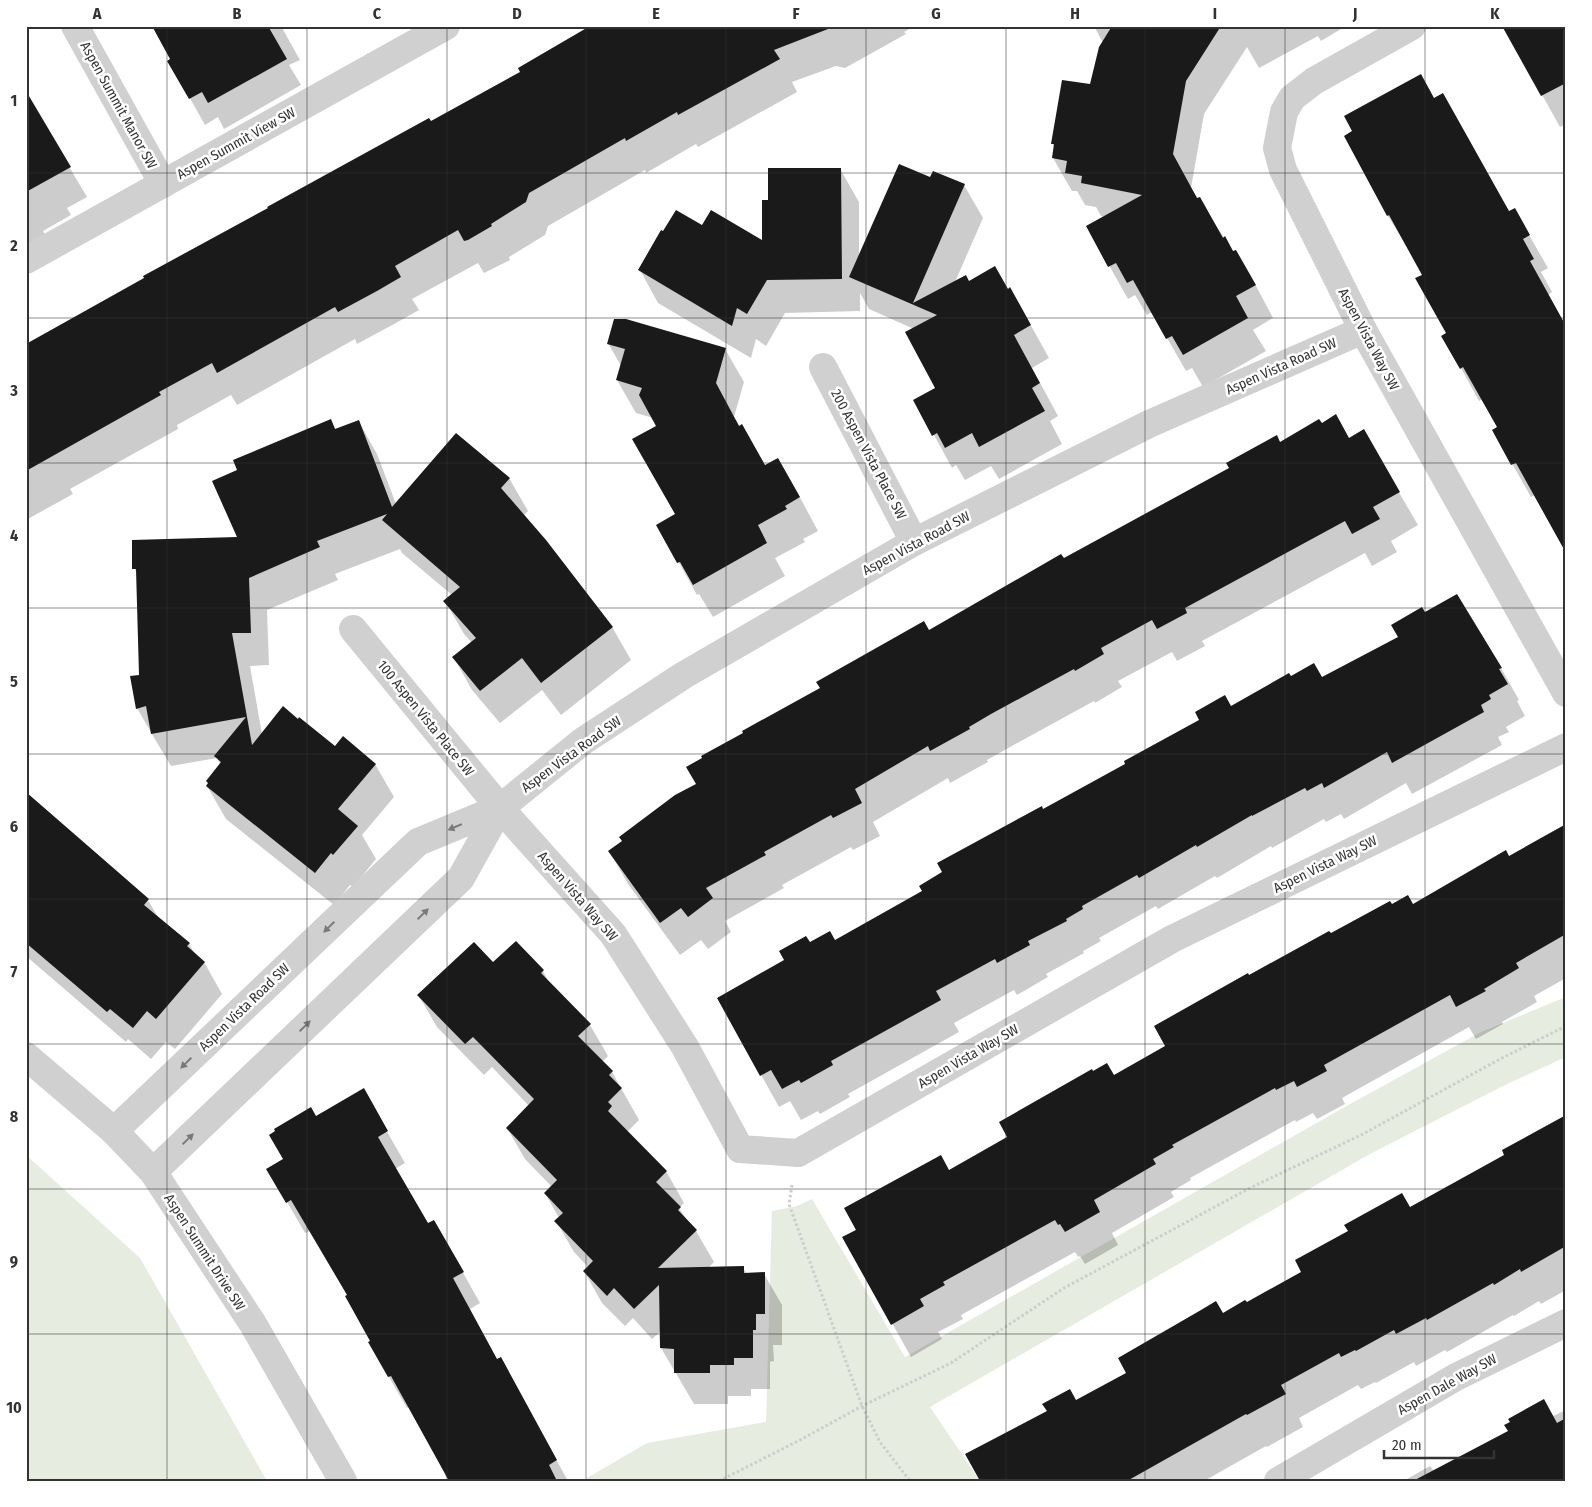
<svg xmlns="http://www.w3.org/2000/svg" width="1592" height="1507" viewBox="0 0 1592 1507" font-family="'Fira Sans Condensed',sans-serif">
	<style>
		.green { fill: #e6ecdf }
		.shadow { fill: #0003 }
		.building { fill: #1a1a1a }
		.lines { fill: none; stroke-linecap: round; stroke-linejoin: round }
		.path { stroke: #cdcdcd; stroke-width: 3; stroke-dasharray: 2.5 2.5; stroke-linecap: butt }
		.minor { stroke: #d0d0d0; stroke-width: 28 }
		.oneway { fill: #7a7a7a }
		.grid { fill: none; stroke: #333; stroke-width: 1; stroke-opacity: 0.55 }
		.labels { text-anchor: middle; stroke-width: 5; stroke-linejoin: round; paint-order: stroke }
		.street-label { font-size: 14px; fill: #333; stroke: #fff }
		.neatline { fill: none; stroke: #333; stroke-width: 2 }
		.grid-label { font-size: 16px; text-anchor: middle; font-weight: bold; fill: #333 }
	</style>
	<rect width="100%" height="100%" fill="#fff"/>
	<g class="green">
		<polygon points="1566,997 1566,1057 1507,1084 1368,1155 930,1407 980,1481 582,1481 647,1443 766,1422 772,1211 797,1206 812,1199 905,1357 1343,1108 1481,1032"/>
		<polygon points="26,1155 140,1258 267,1481 26,1481"/>
	</g>
	<g class="shadow">
		<polygon points="153,26 281,26 300,60 289,65 301,85 224,129 218,117 205,125 169,61 172,60"/>
		<polygon points="603,26 915,26 904,32 906,34 845,68 836,66 792,82 797,92 698,147 696,144 646,173 645,170 548,226 545,235 509,257 510,260 484,273 478,263 412,299 419,310 396,323 357,344 355,339 237,405 231,395 177,425 178,429 70,489 73,494 26,520 26,344 431,123"/>
		<polygon points="1094,26 1346,26 1321,41 1318,36 1259,68 1247,47 1204,114 1191,188 1255,284 1273,318 1253,330 1266,351 1203,387 1192,368 1186,371 1152,312 1147,315 1135,295 1128,299 1087,226 1105,217 1101,216 1096,207 1085,205 1077,191 1072,191 1053,158 1055,149 1052,143 1091,86 1103,43"/>
		<polygon points="1566,26 1566,124 1560,127 1508,34"/>
		<polygon points="26,94 87,197 67,208 71,215 43,231 48,239 26,250"/>
		<polygon points="1435,100 1509,212 1514,209 1548,268 1541,272 1552,292 1548,295 1535,495 1531,497 1493,430 1498,428 1483,399 1479,401 1461,368 1424,275 1388,216 1346,136"/>
		<polygon points="840,169 859,202 859,256 931,178 964,185 983,218 955,282 969,282 1008,290 1029,322 1049,358 1032,368 1058,416 1050,421 1062,444 999,479 991,466 965,480 956,465 952,468 915,400 937,389 914,329 869,309 860,293 860,311 785,313 766,346 756,339 751,358 658,303 640,270 702,226 763,242 770,201"/>
		<polygon points="608,343 725,349 744,382 734,417 765,466 797,492 818,531 803,539 805,542 775,558 785,576 713,617 699,594 697,595 658,525 677,515 657,426 653,418 636,413 617,380 621,366"/>
		<polygon points="330,421 336,430 359,422 377,454 396,504 509,478 528,511 523,516 612,627 631,660 561,715 542,690 500,723 472,690 454,658 472,643 464,634 445,601 452,595 402,553 400,549 335,574 338,580 267,610 269,665 250,666 262,734 335,747 375,764 394,797 362,835 376,859 353,887 350,885 334,905 226,819 207,786 220,764 217,758 171,766 156,741 137,708 140,676 138,575 134,568 239,538 239,470"/>
		<polygon points="1321,425 1349,439 1363,431 1418,525 1391,541 1397,552 1372,566 1365,553 1202,641 1205,646 1177,661 1172,652 1118,681 1122,687 1095,703 1094,701 1010,747 987,760 988,762 950,783 948,778 873,822 880,836 853,850 851,847 782,885 784,888 725,921 731,932 708,949 701,940 680,955 628,884 610,852 697,784 928,631 1280,443"/>
		<polygon points="1425,614 1501,668 1519,700 1517,701 1525,716 1506,727 1509,732 1498,737 1502,745 1412,794 1406,783 1344,819 1341,814 1326,822 1324,819 1272,848 1271,846 1217,878 1215,876 1158,909 1156,906 1099,938 1101,941 1083,951 1084,953 1046,974 1048,977 1017,995 1014,990 954,1023 959,1032 848,1094 850,1097 820,1114 818,1111 801,1120 790,1101 779,1107 718,998 786,961 810,944 834,942 924,892 1043,810 1231,708 1291,677 1322,679 1399,638"/>
		<polygon points="26,813 148,900 159,919 189,944 195,954 204,962 222,994 175,1049 166,1042 151,1059 128,1039 126,1042 26,956"/>
		<polygon points="1566,832 1566,978 1534,996 1537,1002 1502,1022 1503,1024 1476,1039 1469,1027 1342,1098 1345,1104 1317,1119 1313,1113 1296,1122 1295,1120 1190,1178 1191,1180 1171,1192 1174,1197 1112,1233 1118,1245 1085,1264 1080,1256 1078,1257 1075,1252 961,1315 963,1319 938,1332 942,1339 911,1357 844,1237 949,1171 1009,1138 1093,1073 1114,1076 1167,1047 1249,977 1391,906 1413,905 1509,857"/>
		<polygon points="493,964 543,971 550,985 590,1025 608,1056 602,1062 612,1072 639,1120 627,1132 666,1171 684,1203 679,1208 688,1222 696,1231 714,1262 708,1268 743,1268 747,1274 764,1274 782,1305 782,1345 773,1345 774,1361 770,1362 770,1389 751,1389 751,1396 728,1396 728,1404 694,1404 661,1348 661,1331 652,1339 633,1318 625,1326 602,1303 584,1271 589,1268 574,1252 556,1221 559,1218 545,1193 552,1187 525,1159 507,1128 529,1106 492,1067 484,1075 437,1027 419,996"/>
		<polygon points="363,1090 405,1163 395,1169 428,1225 434,1221 480,1303 470,1309 497,1360 518,1390 568,1481 449,1481 445,1475 446,1474 410,1407 407,1408 389,1377 349,1296 310,1231 305,1233 268,1169 284,1159 316,1117"/>
		<polygon points="1566,1131 1566,1290 1541,1304 1539,1301 1514,1316 1513,1315 1447,1352 1445,1350 1416,1366 1414,1362 1376,1383 1375,1382 1361,1389 1358,1385 1299,1418 1303,1427 1267,1447 1266,1446 1204,1481 981,1481 1076,1402 1128,1373 1222,1315 1246,1304 1303,1273 1410,1208"/>
		<polygon points="1566,1410 1566,1481 1408,1481 1407,1479 1430,1466 1434,1471"/>
	</g>
	<g class="building">
		<polygon points="152,26 268,26 287,59 208,103 202,92 189,99 167,61 170,59"/>
		<polygon points="590,26 828,26 828,29 774,50 780,59 678,115 677,112 626,141 625,138 529,193 526,202 491,224 492,226 468,240 464,241 458,230 395,266 401,277 377,291 338,312 335,307 217,373 212,363 159,392 161,395 26,471 26,344 144,278 143,276 268,208 267,207 307,185 429,118 431,121 520,72 518,68"/>
		<polygon points="1112,26 1221,26 1186,81 1173,154 1197,198 1200,197 1223,238 1225,236 1233,251 1236,250 1256,285 1236,296 1248,318 1183,355 1172,336 1166,339 1133,280 1127,283 1116,263 1108,267 1086,226 1142,195 1081,183 1082,176 1065,173 1067,161 1052,158 1054,144 1051,144 1062,80 1090,84 1099,47"/>
		<polygon points="1502,26 1566,26 1566,83 1541,96"/>
		<polygon points="1421,74 1434,98 1443,93 1509,211 1515,208 1530,235 1523,239 1534,259 1530,261 1566,326 1566,553 1516,463 1511,465 1492,430 1497,427 1463,367 1460,369 1441,336 1446,333 1415,278 1422,275 1389,215 1387,216 1344,136 1352,131 1344,116"/>
		<polygon points="26,91 71,167 26,192"/>
		<polygon points="899,164 930,177 933,171 965,184 913,303 966,275 969,281 995,266 1008,289 1010,287 1031,325 1014,335 1040,383 1032,388 1045,411 979,447 972,433 945,448 937,433 932,436 913,400 935,388 905,332 937,315 849,277"/>
		<polygon points="768,168 841,168 842,279 767,280 747,314 737,308 732,326 638,270 661,230 663,231 676,210 702,225 711,210 762,240 762,200 768,200"/>
		<polygon points="614,319 626,319 726,348 716,383 739,426 742,424 765,465 778,458 800,497 785,506 787,509 758,525 767,543 693,585 680,562 677,563 656,525 675,514 632,439 656,426 639,395 642,388 616,380 625,349 607,344"/>
		<polygon points="1336,414 1349,438 1364,429 1400,492 1373,507 1380,519 1352,534 1345,521 1185,608 1187,613 1157,629 1152,620 1101,648 1104,654 1075,671 1074,669 991,714 969,727 970,729 930,751 928,746 855,789 862,803 833,818 831,815 764,852 766,855 706,888 713,898 688,917 681,908 660,923 608,851 622,841 619,837 675,795 696,784 686,767 702,758 701,756 743,733 742,731 820,688 816,682 924,621 929,630 1061,554 1064,558 1229,468 1226,463 1277,435 1280,442 1319,419 1322,423"/>
		<polygon points="331,419 335,429 359,420 392,507 456,433 510,478 501,488 546,540 613,627 541,683 522,658 480,691 452,657 476,638 443,601 460,587 382,520 387,514 317,541 320,547 249,578 251,633 232,633 252,745 283,706 298,719 299,717 335,746 343,736 376,764 338,809 358,826 333,855 331,853 315,873 206,786 208,783 206,781 221,762 214,756 246,717 151,734 146,706 136,709 130,676 139,675 136,569 132,569 132,540 237,537 212,481 237,470 233,460"/>
		<polygon points="1457,594 1502,668 1499,669 1508,684 1489,695 1491,699 1481,705 1484,712 1392,763 1387,752 1324,788 1322,783 1307,791 1305,788 1252,816 1252,815 1197,847 1196,845 1139,878 1137,875 1082,906 1083,909 1066,919 1067,921 1028,941 1030,945 997,963 995,959 936,991 941,1000 831,1061 833,1065 801,1083 799,1080 782,1089 771,1070 760,1076 717,998 784,960 779,951 806,936 810,942 830,931 835,940 922,891 919,886 942,872 937,863 1042,806 1043,809 1125,764 1124,761 1199,720 1195,712 1225,695 1231,706 1289,673 1291,676 1314,663 1322,677 1398,637 1391,625 1422,607 1425,612"/>
		<polygon points="26,792 149,899 144,905 190,943 187,946 205,962 156,1019 147,1011 133,1028 110,1009 107,1012 26,943"/>
		<polygon points="1566,824 1566,934 1516,963 1519,968 1484,989 1486,991 1456,1007 1450,995 1324,1065 1327,1071 1297,1087 1294,1081 1276,1090 1275,1088 1172,1145 1174,1147 1153,1159 1156,1164 1094,1200 1100,1212 1065,1232 1060,1224 1058,1225 1055,1220 943,1282 945,1285 920,1299 924,1306 891,1325 842,1237 856,1230 844,1208 941,1155 949,1170 1007,1137 999,1122 1092,1069 1093,1071 1107,1063 1114,1075 1165,1046 1154,1026 1248,973 1249,975 1329,931 1331,933 1390,901 1392,904 1408,895 1413,904 1506,850 1509,856"/>
		<polygon points="516,941 544,970 541,973 591,1024 578,1036 613,1071 609,1075 622,1088 608,1102 612,1106 608,1111 667,1171 656,1182 681,1207 678,1210 697,1230 658,1268 744,1266 744,1273 765,1272 765,1314 756,1314 756,1330 753,1330 753,1358 734,1358 734,1365 710,1365 710,1373 674,1373 674,1349 660,1348 659,1285 634,1309 614,1288 607,1296 583,1271 593,1261 554,1221 563,1213 544,1193 557,1180 506,1128 534,1099 473,1037 465,1044 417,995 474,942 493,962"/>
		<polygon points="364,1088 388,1131 378,1137 428,1223 434,1220 464,1272 453,1278 497,1359 501,1357 557,1460 549,1465 557,1481 449,1481 391,1376 388,1377 368,1342 370,1341 345,1296 347,1295 291,1200 286,1203 266,1169 283,1159 269,1135 275,1131 274,1129 311,1107 316,1116"/>
		<polygon points="1566,1115 1566,1246 1521,1272 1520,1269 1494,1285 1493,1283 1427,1320 1426,1318 1396,1334 1394,1330 1356,1351 1355,1350 1341,1357 1339,1353 1281,1385 1286,1394 1247,1415 1246,1414 1127,1481 980,1481 965,1454 1047,1411 1042,1404 1070,1389 1076,1400 1126,1373 1118,1358 1201,1310 1216,1301 1223,1313 1245,1300 1247,1302 1301,1272 1295,1260 1348,1231 1344,1225 1402,1193 1410,1207 1504,1155 1502,1150"/>
		<polygon points="1544,1399 1557,1423 1566,1418 1566,1481 1413,1481 1508,1431 1504,1425 1510,1422 1508,1419"/>
	</g>
	<g class="lines">
		<g class="path">
			<polyline points="792,1185 789,1204 862,1406 880,1442 910,1481"/>
			<polyline points="719,1481 802,1439 862,1406 951,1363 1064,1288 1250,1188 1363,1134 1500,1059 1566,1026"/>
		</g>
		<g class="minor">
			<polyline points="75,26 163,184"/>
			<polyline points="1412,26 1314,81 1292,98 1284,112 1277,148 1283,170 1363,330 1566,693"/>
			<polyline points="26,260 446,26"/>
			<polyline points="823,367 914,542"/>
			<polyline points="353,629 500,808 613,934 685,1047 740,1149 798,1153 1172,939 1566,747"/>
			<polyline points="26,1056 114,1131 153,1172 253,1324 343,1481"/>
			<polyline points="114,1131 418,842 500,808 583,741 684,675 914,542 1149,424 1363,330"/>
			<polyline points="153,1172 461,878 500,808"/>
			<polyline points="1278,1481 1456,1377 1566,1323"/>
		</g>
	</g>
	<defs><path id="oneway-solid" d="M-6-.8H1V-3.2L6.5 0L1 3.2V.8H-6Z" transform="scale(1.25)"/></defs>
	<g class="oneway">
		<use href="#oneway-solid" transform="translate(455 827) rotate(157)"/>
		<use href="#oneway-solid" transform="translate(423 914) rotate(-44)"/>
		<use href="#oneway-solid" transform="translate(329 927) rotate(136)"/>
		<use href="#oneway-solid" transform="translate(305 1026) rotate(-44)"/>
		<use href="#oneway-solid" transform="translate(186 1063) rotate(136)"/>
		<use href="#oneway-solid" transform="translate(188 1139) rotate(-44)"/>
	</g>
	<path class="grid" d="M167,26V1481M307,26V1481M447,26V1481M586,26V1481M726,26V1481M866,26V1481M1006,26V1481M1145,26V1481M1285,26V1481M1425,26V1481M26,173H1566M26,318H1566M26,463H1566M26,608H1566M26,754H1566M26,899H1566M26,1044H1566M26,1189H1566M26,1334H1566"/>
	<g class="labels">
		<g class="street-label">
			<text transform="translate(119 105) rotate(61)" y="5">Aspen Summit Manor SW</text>
			<text transform="translate(236 143) rotate(-29)" y="5">Aspen Summit View SW</text>
			<text transform="translate(1369 339) rotate(62)" y="5">Aspen Vista Way SW</text>
			<text transform="translate(1281 366) rotate(-24)" y="5">Aspen Vista Road SW</text>
			<text transform="translate(869 454) rotate(62)" y="5">200 Aspen Vista Place SW</text>
			<text transform="translate(916 543) rotate(-28)" y="5">Aspen Vista Road SW</text>
			<text transform="translate(426 718) rotate(51)" y="5">100 Aspen Vista Place SW</text>
			<text transform="translate(571 754) rotate(-36)" y="5">Aspen Vista Road SW</text>
			<text transform="translate(1325 864) rotate(-26)" y="5">Aspen Vista Way SW</text>
			<text transform="translate(578 896) rotate(49)" y="5">Aspen Vista Way SW</text>
			<text transform="translate(244 1007) rotate(-44)" y="5">Aspen Vista Road SW</text>
			<text transform="translate(968 1056) rotate(-30)" y="5">Aspen Vista Way SW</text>
			<text transform="translate(205 1252) rotate(57)" y="5">Aspen Summit Drive SW</text>
			<text transform="translate(1447 1384) rotate(-29)" y="5">Aspen Dale Way SW</text>
		</g>
	</g>
	<rect width="1592" height="1507" fill="none" stroke="#ffffff" stroke-width="55"/>
	<path d="M1384 1450v8h110v-8" fill="none" stroke="#333333" stroke-width="2.5"/>
	<text x="1392" y="1450" font-size="15" fill="#333333" stroke="#ffffff" stroke-width="4" paint-order="stroke">20 m</text>
	<rect x="28" y="28" width="1536" height="1452" class="neatline"/>
	<g class="grid-label">
		<text x="97" y="19">A</text>
		<text x="237" y="19">B</text>
		<text x="377" y="19">C</text>
		<text x="517" y="19">D</text>
		<text x="656" y="19">E</text>
		<text x="796" y="19">F</text>
		<text x="936" y="19">G</text>
		<text x="1075" y="19">H</text>
		<text x="1215" y="19">I</text>
		<text x="1355" y="19">J</text>
		<text x="1495" y="19">K</text>
		<text x="14" y="106">1</text>
		<text x="14" y="251">2</text>
		<text x="14" y="396">3</text>
		<text x="14" y="541">4</text>
		<text x="14" y="687">5</text>
		<text x="14" y="832">6</text>
		<text x="14" y="977">7</text>
		<text x="14" y="1122">8</text>
		<text x="14" y="1267">9</text>
		<text x="14" y="1413">10</text>
	</g>
</svg>
